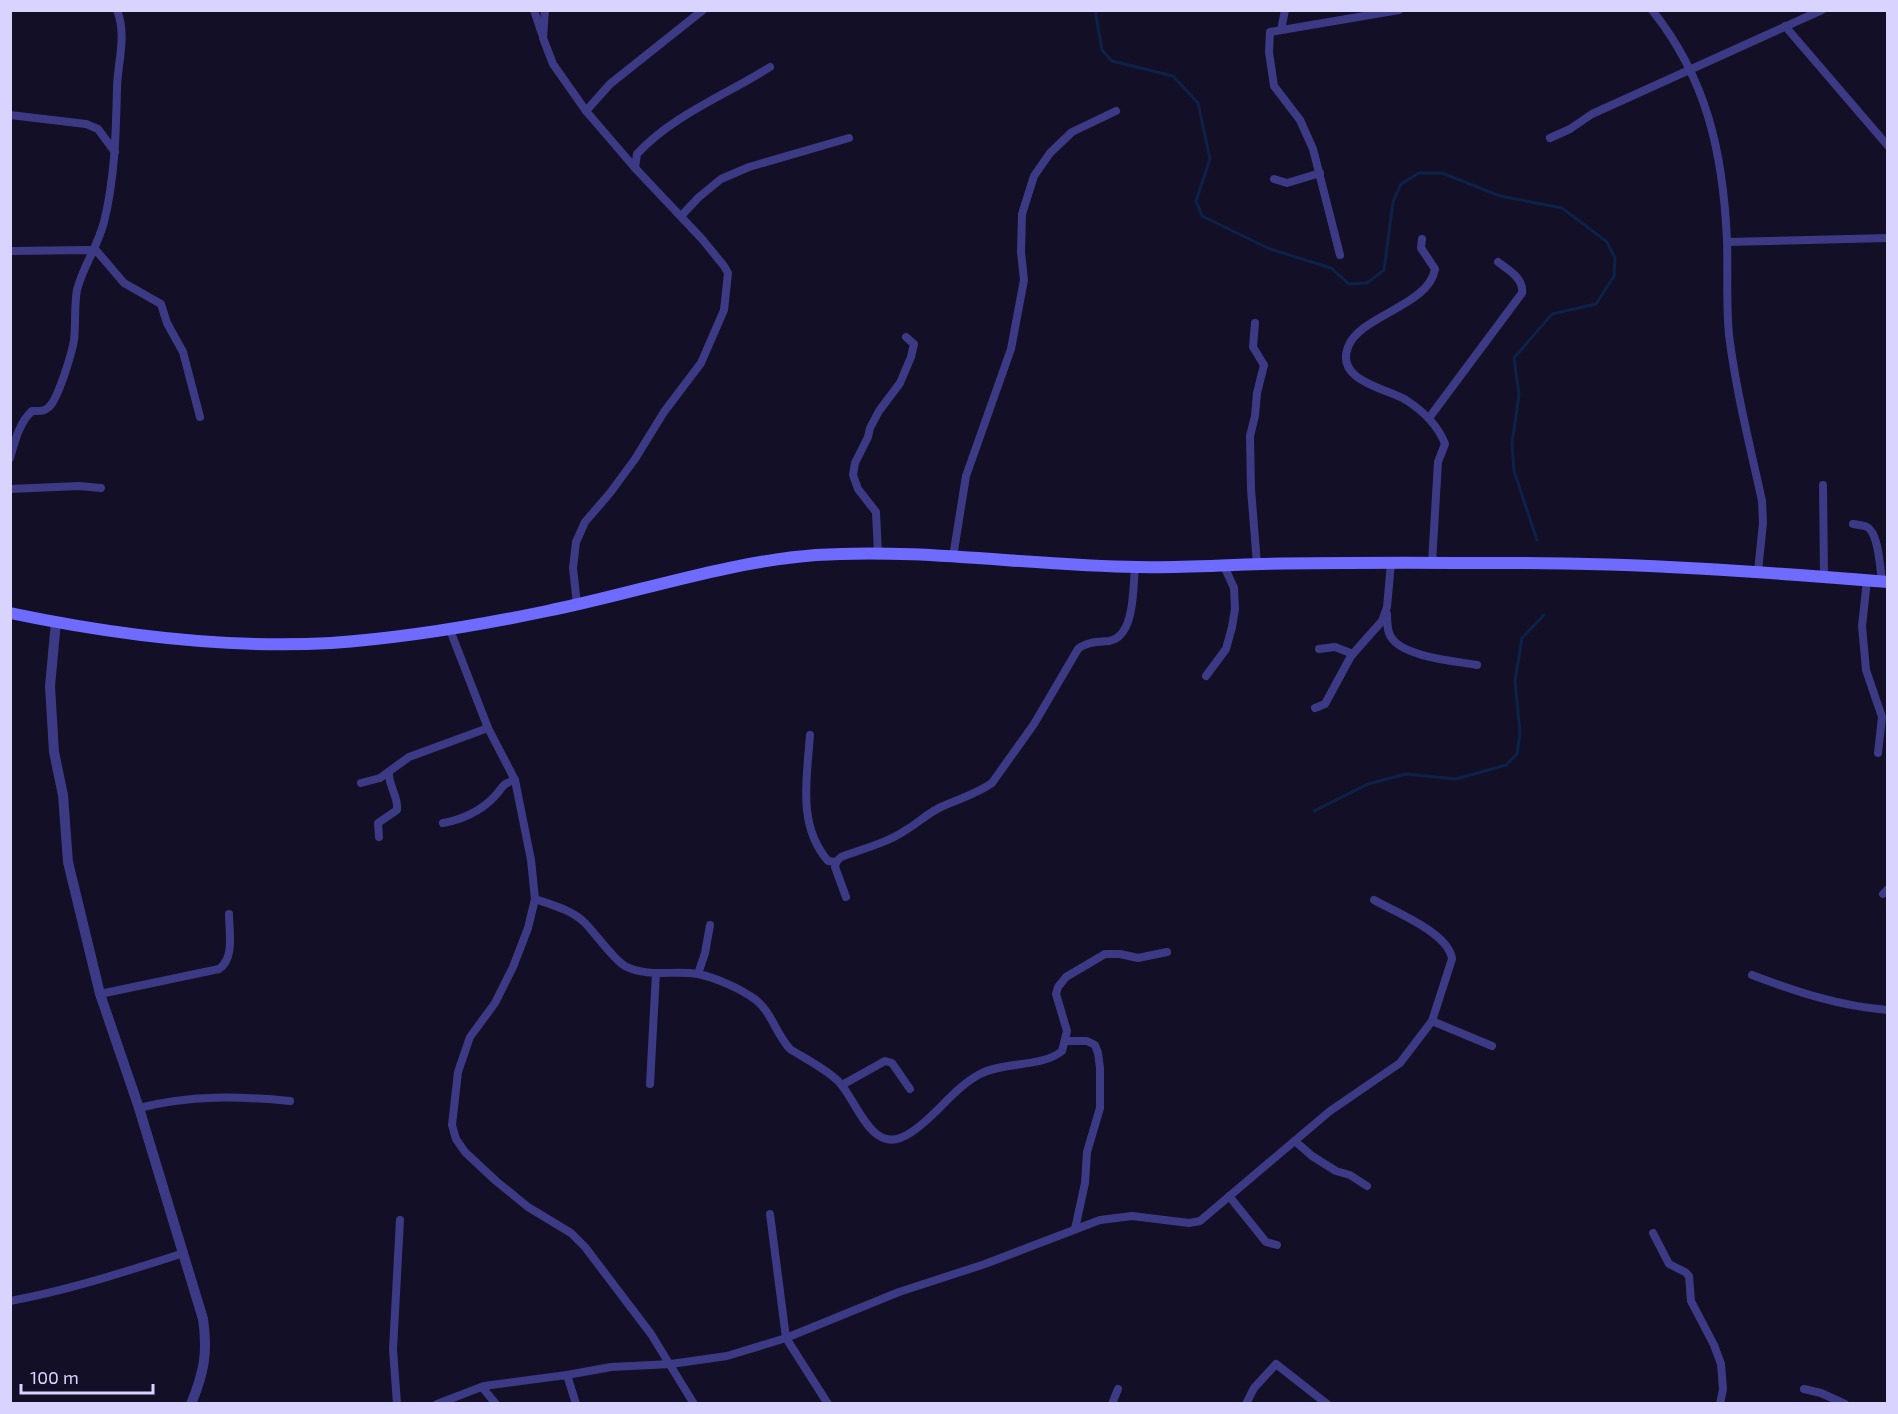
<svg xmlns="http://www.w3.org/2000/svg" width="1898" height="1414" viewBox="0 0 1898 1414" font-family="'Exo 2',sans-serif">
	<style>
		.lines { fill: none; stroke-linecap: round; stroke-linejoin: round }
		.stream { stroke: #0c2248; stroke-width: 3 }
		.minor { stroke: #3d3a85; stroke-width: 8 }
		.tertiary { stroke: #3d3a85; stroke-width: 10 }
		.secondary { stroke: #6f6bff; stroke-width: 12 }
	</style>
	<rect width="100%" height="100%" fill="#130f26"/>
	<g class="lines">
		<g class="stream">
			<polyline points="1095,10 1102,50 1112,61 1173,76 1198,103 1210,159 1196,201 1202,216 1270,249 1331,268 1349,284 1367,283 1384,270 1393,202 1401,184 1419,173 1442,173 1500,196 1562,208 1607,242 1615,258 1614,276 1596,304 1552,314 1514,358 1519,395 1512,443 1514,471 1537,540"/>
			<polyline points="1314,811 1368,784 1406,774 1456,779 1506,765 1517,754 1520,733 1515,681 1522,638 1544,615"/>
		</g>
		<g class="minor">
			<polyline points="534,10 542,34"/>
			<polyline points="545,10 543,38 553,64 586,111 635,168 702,239 724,266 728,273 724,310 701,363 664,412 635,459 610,493 585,522 576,542 573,568 577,604"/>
			<path d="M1652,10C1707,79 1723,153 1727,240C1728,271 1726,303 1729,335C1736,391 1750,446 1762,501L1763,523L1758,571"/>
			<polyline points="1785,26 1888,146"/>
			<polyline points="1281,30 1285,10"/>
			<polyline points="586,111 610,84 703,10"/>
			<polyline points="10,115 86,124 98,129 115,152"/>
			<polyline points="1550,138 1570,129 1592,114 1822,10"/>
			<path d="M635,168L637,154C673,115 726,95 770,67"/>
			<polyline points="1274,179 1287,183 1320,173"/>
			<polyline points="681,216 699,197 721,179 749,167 849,138"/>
			<path d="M1422,239L1421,248L1435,269C1429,306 1360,315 1348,347C1335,381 1386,388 1406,400C1423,411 1438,425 1445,444L1438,462L1432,563"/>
			<polyline points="1727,242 1888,238"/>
			<polyline points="95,249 124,283 161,304 167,323 183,352 200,417"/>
			<polyline points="10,251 89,250 92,254"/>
			<polyline points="1340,255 1313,149 1300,120 1274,86 1269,52 1270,32 1399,10"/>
			<polyline points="1255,323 1253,347 1264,365 1257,393 1255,416 1250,436 1251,489 1257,564"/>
			<path d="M1429,418L1522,293C1524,278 1508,270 1498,262"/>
			<path d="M10,458C15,441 19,423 32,411C39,411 44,412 49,407C58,399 72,353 74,340C76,323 74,306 77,290C83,266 98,246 104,222C115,178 116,132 117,87C118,60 127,36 117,10"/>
			<polyline points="1823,485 1824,576"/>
			<polyline points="10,489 79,486 101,488"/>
			<path d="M1853,524C1858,525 1863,525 1867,527C1879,533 1880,569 1882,581"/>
			<polyline points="878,553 876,512 858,489 853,475 855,463 868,437 870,428 879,411 900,383 911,357 914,344 906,337"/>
			<polyline points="953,557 966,476 1011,349 1024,280 1021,252 1022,214 1034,176 1050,153 1072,132 1116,111"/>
			<polyline points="1867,580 1862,626 1866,670 1882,717 1878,753"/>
			<path d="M1387,614C1387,622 1387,631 1391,637C1403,657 1455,661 1477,665"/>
			<polyline points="450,630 488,728 515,780 531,860 535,899 528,928 513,967 495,1003 470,1037 458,1072 452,1125 456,1139 465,1152 496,1181 528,1207 571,1233 585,1247 651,1334 694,1404"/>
			<polyline points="1319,649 1335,647 1353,654"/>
			<polyline points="1206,676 1226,649 1232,627 1235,609 1234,588 1224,566"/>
			<polyline points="1315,708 1325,704 1351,656 1382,621 1387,607 1391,563"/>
			<path d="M810,735C807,778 797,825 828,861L836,862"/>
			<polyline points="361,783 380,778 409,757 488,728"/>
			<path d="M443,823C461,820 481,811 494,797C503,788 501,784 515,780"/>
			<path d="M379,837L378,823L397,810C399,797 388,786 389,772"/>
			<polyline points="1883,894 1888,889"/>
			<path d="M846,897L835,867L836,862L841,857C862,849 887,843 906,830C918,823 928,813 941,807C958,799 977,794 992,783L1034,724L1078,649C1086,642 1098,642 1109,641C1135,637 1133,588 1135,567"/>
			<path d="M535,899C552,905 572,910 585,923C595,933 614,960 625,966C648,978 674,970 698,974C717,978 741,989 756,1000C772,1013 776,1034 790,1049C804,1058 828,1070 839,1082C858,1102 872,1159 910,1133C936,1117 952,1089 980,1074C1006,1061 1041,1068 1062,1051L1067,1031L1056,994L1058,987L1066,977L1105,954H1120L1138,958L1167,952"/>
			<polyline points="698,974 705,953 710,925"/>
			<path d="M1752,975C1797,992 1839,1006 1888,1010"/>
			<path d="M100,994L219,969C235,958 229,932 229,914"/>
			<polyline points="1432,1021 1492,1046"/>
			<polyline points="1066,1041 1087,1041 1095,1045 1098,1053 1100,1068 1100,1108 1087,1152 1085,1183 1075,1229"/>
			<polyline points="650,1084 656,973"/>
			<polyline points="842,1085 885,1061 892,1063 910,1089"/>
			<path d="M139,1108C190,1095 238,1096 290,1101"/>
			<polyline points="1295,1141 1312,1156 1336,1171 1350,1175 1367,1186"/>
			<polyline points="1229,1196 1266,1242 1277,1245"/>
			<polyline points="770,1214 786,1338 828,1404"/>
			<polyline points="1653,1233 1669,1264 1685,1272 1689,1276 1691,1301 1714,1345 1721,1364 1723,1389 1720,1404"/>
			<path d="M10,1301C70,1290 127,1271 184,1253"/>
			<polyline points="567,1375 576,1404"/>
			<polyline points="482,1387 496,1404"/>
			<polyline points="1804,1389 1821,1393 1845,1404"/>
			<polyline points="397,1404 393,1349 400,1220"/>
			<path d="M437,1404L484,1386L567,1375L611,1367L671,1364L727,1356L786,1338L899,1292L985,1264L1100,1220L1132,1216L1189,1223L1200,1221L1330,1111L1400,1063L1432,1021L1452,959C1449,933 1395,912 1374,900"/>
			<polyline points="1112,1404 1118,1389"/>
			<polyline points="1246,1404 1254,1388 1276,1364 1327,1404"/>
		</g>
		<path class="tertiary" d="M56,622L50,686L54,752L63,795L68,862L100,994L139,1108L203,1319C208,1352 204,1373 191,1404"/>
		<path class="secondary" d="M10,613C115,635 224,649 331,643C404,638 475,626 547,611C636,593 725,562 816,555C923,548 1031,566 1138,567C1179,568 1221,565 1262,564C1347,562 1433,563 1518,563C1641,563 1764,572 1888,582"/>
	</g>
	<rect width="1898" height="1414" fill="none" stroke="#d9d4ff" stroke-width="24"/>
	<path d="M21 1384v9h132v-9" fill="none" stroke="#d9d4ff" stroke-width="3"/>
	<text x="30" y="1384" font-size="18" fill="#d9d4ff" stroke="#130f26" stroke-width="4.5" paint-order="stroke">100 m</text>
</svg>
